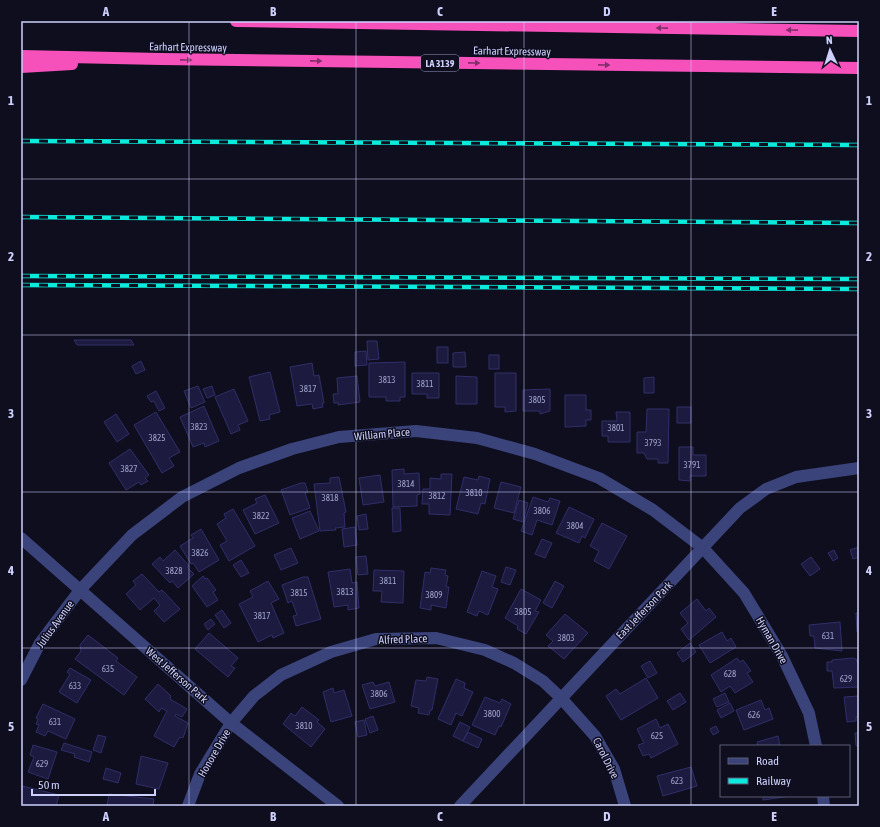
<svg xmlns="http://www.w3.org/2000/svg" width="880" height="827" viewBox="0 0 880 827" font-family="'Asap Condensed',sans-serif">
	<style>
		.building { fill: #1c1b3f; stroke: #302e69 }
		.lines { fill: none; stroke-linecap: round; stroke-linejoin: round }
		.minor { stroke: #3b437b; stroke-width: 12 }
		.highway { stroke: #f650ba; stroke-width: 12 }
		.rail-casing { stroke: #0ceadd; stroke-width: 4.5 }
		.rail { stroke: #0e0e1f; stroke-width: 3; stroke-dasharray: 9; stroke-linecap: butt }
		.oneway { fill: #822f6c }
		.grid { fill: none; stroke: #ced0fc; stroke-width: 1; stroke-opacity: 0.55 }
		.labels { text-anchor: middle; stroke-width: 3; stroke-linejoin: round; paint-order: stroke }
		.number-label { font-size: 9px; fill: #a2a3cd }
		.shield { fill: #0e0e1f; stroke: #9496ba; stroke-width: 1 }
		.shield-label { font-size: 10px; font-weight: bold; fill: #ced0fc }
		.street-label { font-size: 11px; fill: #ced0fc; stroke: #0e0e1f }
		.neatline { fill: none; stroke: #ced0fc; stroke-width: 1.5 }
		.grid-label { font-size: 13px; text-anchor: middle; font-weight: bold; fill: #ced0fc }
	</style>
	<rect width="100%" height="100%" fill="#0e0e1f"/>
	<g class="building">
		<polygon points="74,340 131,340 134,345 77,345"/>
		<polygon points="367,341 377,341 379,359 368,360"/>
		<rect x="437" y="347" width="11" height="16"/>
		<polygon points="366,351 367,365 355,366 355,352"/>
		<polygon points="465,352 466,367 453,367 453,353"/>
		<rect x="489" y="355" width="10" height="14"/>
		<polygon points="141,361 145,370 136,374 132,366"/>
		<polygon points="405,362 405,397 400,397 400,401 386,401 386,397 369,397 369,363"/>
		<polygon points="312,363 314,376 319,375 324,403 322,403 323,407 313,409 312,404 297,406 290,367"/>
		<polygon points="270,372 280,412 269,415 270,419 260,421 249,377"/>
		<polygon points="412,373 439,373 439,398 427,398 427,394 412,394"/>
		<polygon points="495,373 516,373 516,411 505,412 505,407 495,407"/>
		<polygon points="357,376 360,402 338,405 339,403 334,403 333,394 338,394 337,378"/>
		<polygon points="456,376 477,377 477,404 456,404"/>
		<polygon points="654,377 654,393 644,393 644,378"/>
		<polygon points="198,386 205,402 191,408 184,391"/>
		<polygon points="212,386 215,395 207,398 203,389"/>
		<polygon points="234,389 248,421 238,425 240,430 231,434 215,397"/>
		<polygon points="550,389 550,411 540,414 540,411 523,411 523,390"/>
		<polygon points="156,391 165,408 159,411 154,401 151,402 147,396"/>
		<polygon points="565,395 586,395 586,410 591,410 591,420 586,420 586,426 565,427"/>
		<polygon points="204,406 219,441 205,447 204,443 193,447 180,417"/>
		<rect x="677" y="407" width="14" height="16"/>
		<polygon points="647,409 669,409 668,463 658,463 658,459 647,459 644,453 637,453 637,432 646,432"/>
		<polygon points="156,412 180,452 169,458 174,466 162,473 134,425"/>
		<polygon points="616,412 630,412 630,442 608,442 608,436 602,436 602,421 617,421"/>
		<polygon points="116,414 129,434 117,442 104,422"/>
		<polygon points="679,447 693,447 693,455 706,455 706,476 690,476 690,481 679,480"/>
		<polygon points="130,449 149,475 145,478 148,481 141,485 139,482 126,490 109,463"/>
		<polygon points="404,469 404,474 419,473 420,494 417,495 417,506 393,507 392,470"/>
		<polygon points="441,474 452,474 450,515 429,514 429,504 422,504 423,489 430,489 430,478 441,479"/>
		<polygon points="380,475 384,502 363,505 359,478"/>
		<polygon points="479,476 490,479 485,504 481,503 478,514 456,509 464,477 478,480"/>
		<polygon points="339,477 346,512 344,513 345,527 335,528 336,530 320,531 314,484 330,483 330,478"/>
		<polygon points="501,482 521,487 514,513 494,508"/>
		<polygon points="301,483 305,483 308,492 305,493 310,508 290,515 281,490"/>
		<polygon points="265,495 279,523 255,534 243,510 257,503 255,499"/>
		<polygon points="533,497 548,502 550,498 560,501 552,525 537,520 532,535 521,531"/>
		<polygon points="519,500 528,503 523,522 513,519"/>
		<polygon points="569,507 594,519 585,538 582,536 579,543 556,533"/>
		<polygon points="392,508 400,508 401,531 393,532"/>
		<polygon points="233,509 255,546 229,561 220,545 227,541 217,524 226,518 224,514"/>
		<polygon points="310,511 319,531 300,539 292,518"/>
		<polygon points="366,514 368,529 359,530 357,516"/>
		<polygon points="602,523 627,536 609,569 594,561 599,551 590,546"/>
		<polygon points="355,527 357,545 344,547 342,529"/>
		<polygon points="201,529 219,560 199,572 193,563 191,564 180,546 193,538 191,535"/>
		<polygon points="542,539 552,543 545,558 535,554"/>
		<polygon points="859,547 859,557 853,559 850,550"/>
		<polygon points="291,548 298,563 281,570 274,555"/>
		<polygon points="175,550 189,566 187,567 194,574 178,588 172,581 170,583 152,564 160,557 163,561"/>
		<polygon points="834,550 838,558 833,561 828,553"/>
		<polygon points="366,556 368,574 358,575 356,557"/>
		<polygon points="811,557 820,569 810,576 801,564"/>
		<polygon points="241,560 249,573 241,577 233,565"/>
		<polygon points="506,567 516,570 510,585 501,582"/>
		<polygon points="431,568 446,570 445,575 448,576 446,587 449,587 446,608 431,605 431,610 420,608 425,572 430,573"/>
		<polygon points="350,569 352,583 357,582 359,608 348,610 348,605 334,607 328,572"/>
		<polygon points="374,570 404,571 403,603 381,602 382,591 373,591"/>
		<polygon points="482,571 496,576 492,587 498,589 488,615 479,611 477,616 467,612"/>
		<polygon points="142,574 159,592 162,590 180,609 164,622 154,611 160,605 154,598 140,610 126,594 136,585 133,581"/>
		<polygon points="203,576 205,579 207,578 216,590 213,592 218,600 207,607 192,586"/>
		<polygon points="303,577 308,577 321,619 296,626 293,616 297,615 292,601 288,603 282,585"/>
		<polygon points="268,581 279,599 271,603 284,633 273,638 272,635 258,642 239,604 253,597 250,591"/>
		<polygon points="555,581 564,586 552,608 543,603"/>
		<polygon points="521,589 541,600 535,611 539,612 526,634 517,629 518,626 505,618"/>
		<polygon points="697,599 706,611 709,608 716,617 689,640 681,629 688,623 680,613"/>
		<polygon points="222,610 231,623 224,628 215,615"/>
		<polygon points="856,613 859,613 859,631 857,632"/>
		<polygon points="565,614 588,633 564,659 548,646 553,641 546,635"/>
		<polygon points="211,619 215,624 208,630 204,624"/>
		<polygon points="840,622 842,651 815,648 814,636 810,636 809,625"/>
		<polygon points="722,632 727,641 731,638 736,647 710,663 699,645"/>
		<polygon points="209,633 238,658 231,666 235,668 228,677 195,649"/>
		<polygon points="88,635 118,658 116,661 137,677 124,695 75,659 81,651 80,645"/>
		<polygon points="690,643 696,652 683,662 677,653"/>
		<polygon points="737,658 740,662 743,660 751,671 747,673 753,682 735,693 730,686 721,692 711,675"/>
		<polygon points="853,658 856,659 857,662 859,662 859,687 834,688 832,671 827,671 827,662 832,662 832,660"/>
		<polygon points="650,661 657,673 648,678 641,666"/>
		<polygon points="70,668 91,680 77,703 59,692 70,674 67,672"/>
		<polygon points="427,677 438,679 432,710 430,710 429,715 418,713 419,708 411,706 416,680 426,681"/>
		<polygon points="646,678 658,698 621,720 606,696 616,689 620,694"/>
		<polygon points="456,679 465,683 464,688 473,692 462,716 456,713 451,725 438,719"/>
		<polygon points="373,682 375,686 389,682 395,702 370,709 362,685"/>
		<polygon points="158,684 171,696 170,699 187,709 182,717 176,714 175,716 188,723 183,738 180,737 174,747 154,736 167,711 161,708 159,712 145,699"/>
		<polygon points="333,688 334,693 344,690 352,716 331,722 323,692"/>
		<polygon points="680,693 686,702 673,710 667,701"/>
		<polygon points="725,693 729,702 717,707 713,699"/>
		<polygon points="859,696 859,717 856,717 856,721 847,722 844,697"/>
		<polygon points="485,697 500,703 502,699 511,704 501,727 499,726 495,735 472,725"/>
		<polygon points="761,700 765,710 769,708 773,719 744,730 736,710"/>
		<polygon points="730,703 734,711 721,718 717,710"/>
		<polygon points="43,704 75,719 66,739 48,731 45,736 36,732 39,725 36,724 38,719 36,718"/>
		<polygon points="302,707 319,720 317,722 325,729 311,747 283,724 291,713 295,716"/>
		<polygon points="373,716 378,730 370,733 365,719"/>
		<polygon points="656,719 660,728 668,724 678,744 651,758 649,754 643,756 638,745 644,743 637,729"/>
		<polygon points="364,720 367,735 358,737 355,722"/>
		<polygon points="460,722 470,727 463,741 453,736"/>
		<polygon points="716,726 719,732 713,735 710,729"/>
		<polygon points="468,732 482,739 478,748 463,741"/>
		<polygon points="855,733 859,733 859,745 856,746"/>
		<polygon points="98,735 106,737 101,753 93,750"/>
		<polygon points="778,736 780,746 758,746 757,742"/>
		<polygon points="64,743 92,752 89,762 74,757 75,754 61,750"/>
		<polygon points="33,745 57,752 48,779 28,772 34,757 30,755"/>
		<polygon points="141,756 168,763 159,789 136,784"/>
		<polygon points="691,767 697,786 663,796 657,776"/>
		<polygon points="106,768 121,773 118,783 103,779"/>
		<polygon points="22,786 59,795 56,806 21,806"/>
		<polygon points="109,794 154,799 153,806 107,806"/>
		<polygon points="763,796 790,796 763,800"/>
	</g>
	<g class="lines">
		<g class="minor">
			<polyline points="21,538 231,723 338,806"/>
			<polyline points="21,680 40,643 80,590 132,535 182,497 239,468 292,449 339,437 416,431 477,438 535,454 599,478 653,510 703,548 744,593 782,656 809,713 816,746"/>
			<polyline points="823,796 824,806"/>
			<polyline points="188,806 200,774 231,723 254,696 281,675 331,652 376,639 436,638 485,650 514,663 543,681 561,698 595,736 614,769 625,806"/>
			<polyline points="460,806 740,508 766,489 796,477 859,468"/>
		</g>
		<g class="highway">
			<polyline points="236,21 859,31"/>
			<polyline points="21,56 161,59 859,68"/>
			<polyline points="21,67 72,64"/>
		</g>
		<defs>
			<g id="rail">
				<polyline points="21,141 859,145"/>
				<polyline points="21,217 859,223"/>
				<polyline points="21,276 859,279"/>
				<polyline points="21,285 859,289"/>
			</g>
		</defs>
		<use href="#rail" class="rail-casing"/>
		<use href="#rail" class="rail"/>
	</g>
	<defs><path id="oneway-solid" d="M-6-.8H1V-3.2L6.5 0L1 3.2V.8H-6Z"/></defs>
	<g class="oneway">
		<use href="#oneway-solid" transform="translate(662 28) rotate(-179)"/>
		<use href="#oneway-solid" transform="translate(792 30) rotate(-179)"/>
		<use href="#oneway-solid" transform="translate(186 60) rotate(1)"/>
		<use href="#oneway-solid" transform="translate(316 61) rotate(1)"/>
		<use href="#oneway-solid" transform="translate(474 63) rotate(1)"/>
		<use href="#oneway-solid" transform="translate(604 65) rotate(1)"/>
	</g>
	<path class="grid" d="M189,21V806M356,21V806M524,21V806M691,21V806M21,179H859M21,335H859M21,492H859M21,648H859"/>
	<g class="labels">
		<g class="number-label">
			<text x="387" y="383">3813</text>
			<text x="425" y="387">3811</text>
			<text x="308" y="392">3817</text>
			<text x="537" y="403">3805</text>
			<text x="199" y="430">3823</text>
			<text x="616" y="431">3801</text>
			<text x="157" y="441">3825</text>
			<text x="653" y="446">3793</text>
			<text x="692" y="468">3791</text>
			<text x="129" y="472">3827</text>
			<text x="406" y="487">3814</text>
			<text x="474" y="496">3810</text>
			<text x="437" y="499">3812</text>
			<text x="330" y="501">3818</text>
			<text x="542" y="514">3806</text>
			<text x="261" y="519">3822</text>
			<text x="575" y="529">3804</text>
			<text x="200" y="556">3826</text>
			<text x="174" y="574">3828</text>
			<text x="388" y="584">3811</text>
			<text x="345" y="595">3813</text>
			<text x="299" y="596">3815</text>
			<text x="434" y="598">3809</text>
			<text x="523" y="615">3805</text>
			<text x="262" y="619">3817</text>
			<text x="828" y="639">631</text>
			<text x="566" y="641">3803</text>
			<text x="108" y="672">635</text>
			<text x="730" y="677">628</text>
			<text x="846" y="682">629</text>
			<text x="75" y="689">633</text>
			<text x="379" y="697">3806</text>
			<text x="492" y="717">3800</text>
			<text x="754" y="718">626</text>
			<text x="55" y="725">631</text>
			<text x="304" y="729">3810</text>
			<text x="657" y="739">625</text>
			<text x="42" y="767">629</text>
			<text x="677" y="784">623</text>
		</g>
		<rect class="shield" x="421" y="55" width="38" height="16" rx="3"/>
		<g class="shield-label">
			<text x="440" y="67">LA 3139</text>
		</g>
		<g class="street-label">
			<text transform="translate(188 47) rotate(1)" y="4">Earhart Expressway</text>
			<text transform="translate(512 51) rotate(1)" y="4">Earhart Expressway</text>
			<text transform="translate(382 434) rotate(-5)" y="4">William Place</text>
			<text transform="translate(644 610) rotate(-46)" y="4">East Jefferson Park</text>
			<text transform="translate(55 624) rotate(-54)" y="4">Julius Avenue</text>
			<text transform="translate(403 639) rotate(-2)" y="4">Alfred Place</text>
			<text transform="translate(772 640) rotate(60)" y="4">Hyman Drive</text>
			<text transform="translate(177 675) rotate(41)" y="4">West Jefferson Park</text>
			<text transform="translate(214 753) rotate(-60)" y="4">Honore Drive</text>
			<text transform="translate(606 758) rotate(63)" y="4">Carol Drive</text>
		</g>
	</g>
	<rect width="880" height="827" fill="none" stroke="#0e0e1f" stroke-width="44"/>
	<rect x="720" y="745" width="130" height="52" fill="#0e0e1f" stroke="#5b5c77"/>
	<rect x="728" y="758" width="20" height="6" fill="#3b437b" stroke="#5b5c77"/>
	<text x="756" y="765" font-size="12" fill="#ced0fc">Road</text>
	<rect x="728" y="778" width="20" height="6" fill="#0ceadd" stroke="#5b5c77"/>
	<text x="756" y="785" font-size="12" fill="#ced0fc">Railway</text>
	<g transform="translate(830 50) rotate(356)" stroke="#0e0e1f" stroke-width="3" paint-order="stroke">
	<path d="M0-3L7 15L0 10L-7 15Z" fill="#ced0fc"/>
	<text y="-6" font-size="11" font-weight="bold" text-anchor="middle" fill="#ced0fc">N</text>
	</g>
	<path d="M32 789v6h123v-6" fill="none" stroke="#ced0fc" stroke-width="2"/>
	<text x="38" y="789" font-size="12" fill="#ced0fc" stroke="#0e0e1f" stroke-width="3" paint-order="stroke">50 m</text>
	<rect x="22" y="22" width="836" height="783" class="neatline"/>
	<g class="grid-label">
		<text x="106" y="16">A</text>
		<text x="273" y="16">B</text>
		<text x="440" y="16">C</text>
		<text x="607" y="16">D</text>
		<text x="774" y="16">E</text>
		<text x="11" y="105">1</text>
		<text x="869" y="105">1</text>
		<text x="11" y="261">2</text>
		<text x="869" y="261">2</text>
		<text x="11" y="418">3</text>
		<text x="869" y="418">3</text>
		<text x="11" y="575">4</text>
		<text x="869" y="575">4</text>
		<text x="11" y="731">5</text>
		<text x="869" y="731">5</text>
		<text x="106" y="821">A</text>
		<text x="273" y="821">B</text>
		<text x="440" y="821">C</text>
		<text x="607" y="821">D</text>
		<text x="774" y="821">E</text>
	</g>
</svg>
